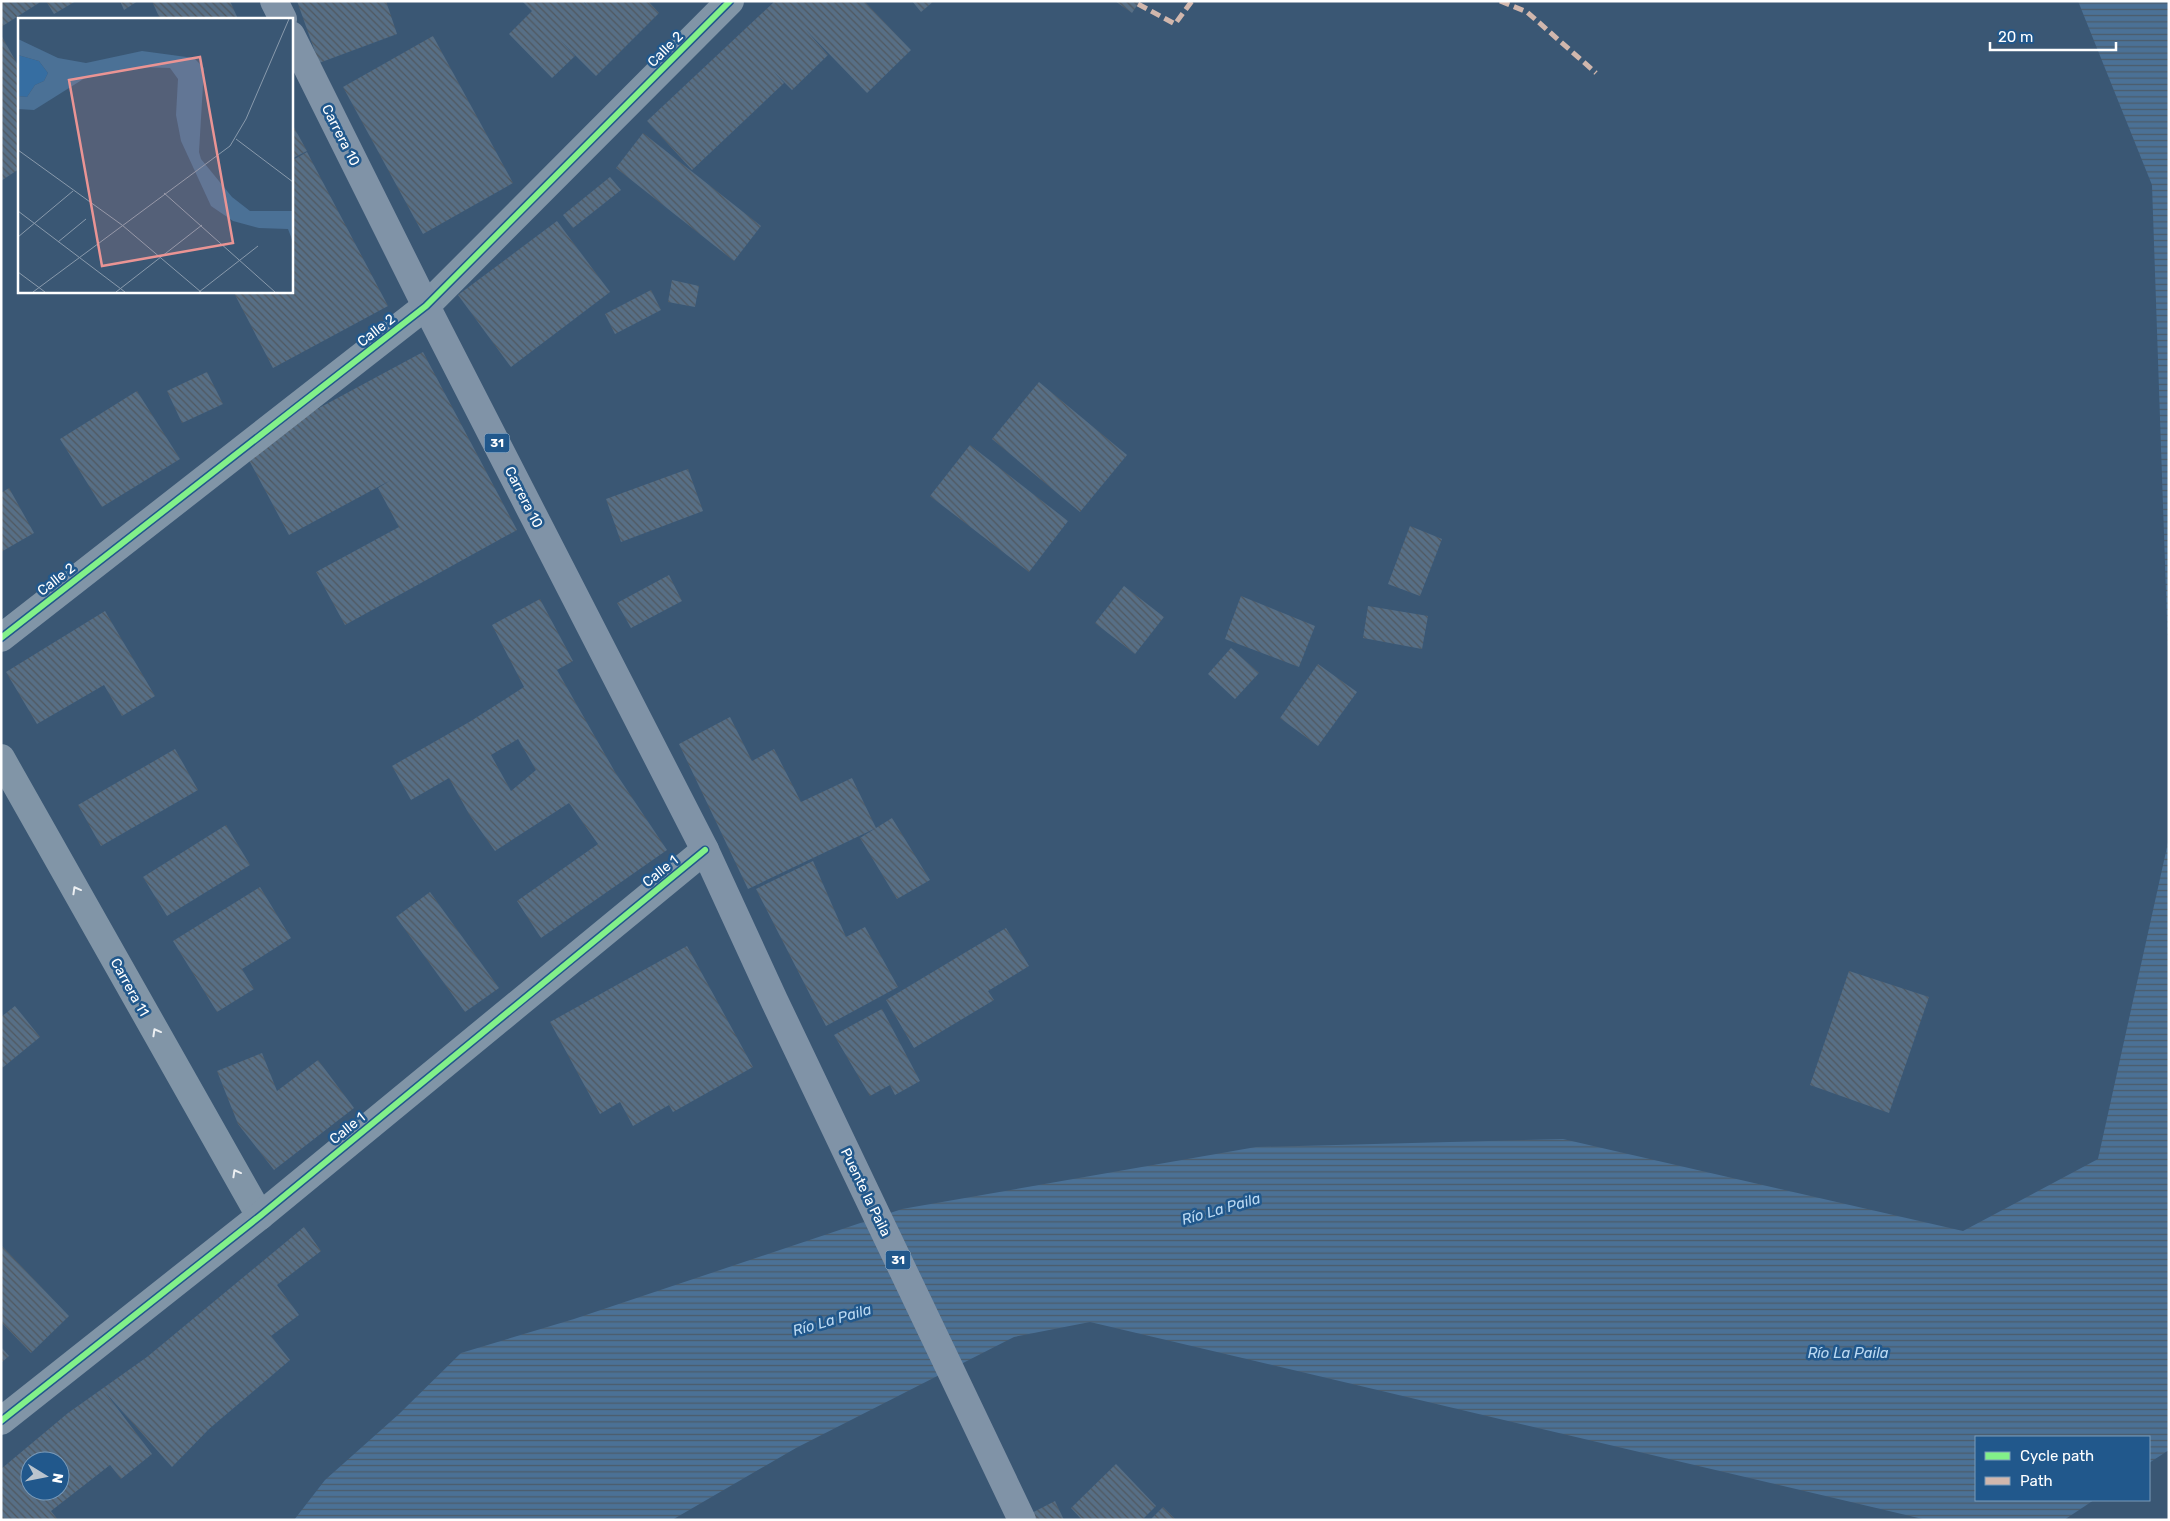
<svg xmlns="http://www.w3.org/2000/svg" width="2170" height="1521" viewBox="0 0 2170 1521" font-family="Rubik,sans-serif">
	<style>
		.water { fill: url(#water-rules) }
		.building { fill: url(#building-back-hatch); fill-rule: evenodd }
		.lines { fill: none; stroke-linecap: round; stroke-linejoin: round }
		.minor { stroke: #8195a7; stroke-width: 28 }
		.primary { stroke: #8093a7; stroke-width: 28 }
		.quiet { stroke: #d1b7ad; stroke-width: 5; stroke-dasharray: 10 5; stroke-linecap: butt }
		.cycleway-casing { stroke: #21588c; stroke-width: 9 }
		.cycleway { stroke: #82f089; stroke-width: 6 }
		.oneway { stroke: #eceff2 }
		.labels { text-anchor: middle; stroke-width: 5; stroke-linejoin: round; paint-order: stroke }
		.shield { fill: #21588c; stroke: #bccddc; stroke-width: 1 }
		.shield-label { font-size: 12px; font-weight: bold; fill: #fff }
		.street-label { font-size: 14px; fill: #fff; stroke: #21588c }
		.water-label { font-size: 15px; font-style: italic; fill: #bbd9f2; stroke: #21588c }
		.inset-road { fill: none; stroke: #899aac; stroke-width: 1 }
		.view { fill: #ea9494; fill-opacity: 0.15; stroke: #ea9494; stroke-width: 2.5 }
		.inset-edge { fill: none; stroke: #fff; stroke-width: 2.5 }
	</style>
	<defs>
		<pattern id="water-rules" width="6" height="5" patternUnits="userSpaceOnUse" patternTransform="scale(1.25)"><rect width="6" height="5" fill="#4b7196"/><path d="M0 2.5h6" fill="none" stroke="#4c5b6a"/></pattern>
		<pattern id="building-back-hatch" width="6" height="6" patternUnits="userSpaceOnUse" patternTransform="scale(1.25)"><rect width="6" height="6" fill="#576f86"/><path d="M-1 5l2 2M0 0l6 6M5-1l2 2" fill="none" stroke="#505860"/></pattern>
	</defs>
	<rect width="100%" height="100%" fill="#3a5774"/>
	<g class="water">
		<polygon points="2078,1 2169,1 2169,680 2152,185"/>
		<polygon points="2169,838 2169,1450 2149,1463 2149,1437 1976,1437 1976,1500 2094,1500 2064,1520 1927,1520 1090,1322 1014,1337 796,1448 672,1520 294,1520 325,1480 399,1414 461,1353 574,1319 902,1209 1256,1147 1563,1139 1963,1231 2098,1159"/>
	</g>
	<g class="building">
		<polygon points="1,1 42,1 1,27"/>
		<polygon points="46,1 76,1 54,14"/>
		<polygon points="120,1 138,1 124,10"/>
		<polygon points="152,1 230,1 238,19 160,19"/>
		<polygon points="297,1 386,1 397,34 319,63"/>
		<polygon points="522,1 583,1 587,6 584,1 648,1 659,13 596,76 559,39 575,56 552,78 509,34 532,11"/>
		<polygon points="775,1 864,1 911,50 867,93 805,29 828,55 792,90 773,71 784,83 692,170 647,121"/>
		<polygon points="912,1 934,1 921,12"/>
		<polygon points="1115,1 1140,1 1132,13"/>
		<polygon points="1,35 19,67 19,169 1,181"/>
		<polygon points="433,36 513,183 423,234 343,87"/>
		<polygon points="291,122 307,151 291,159"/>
		<polygon points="643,133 761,226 734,261 616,168"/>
		<polygon points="307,152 388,306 273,368 233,291 291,291 291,161"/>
		<polygon points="610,177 621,190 573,228 563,215"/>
		<polygon points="557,221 610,292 511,367 458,295"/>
		<polygon points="672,280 699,286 695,307 668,302"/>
		<polygon points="651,290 661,310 615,334 605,314"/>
		<polygon points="423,352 517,530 345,625 316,572 399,527 378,488 391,480 289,535 243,449"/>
		<polygon points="207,372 223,404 182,423 167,391"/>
		<polygon points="1039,382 1127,455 1080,512 992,439"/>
		<polygon points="137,391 180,459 102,507 60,439"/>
		<polygon points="970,445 1068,521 1029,572 930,496"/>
		<polygon points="688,469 703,511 621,542 606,499"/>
		<polygon points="9,488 34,533 1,552 1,493"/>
		<polygon points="1410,526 1442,539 1420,596 1388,584"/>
		<polygon points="669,575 682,601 631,628 617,603"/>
		<polygon points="1124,586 1164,617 1135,654 1095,623"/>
		<polygon points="1241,596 1315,626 1299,667 1225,639"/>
		<path d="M540,599L573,661L557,670L615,772L667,850L541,938L517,901L598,844L569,803L495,851L469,814L449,778L411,800L392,766L471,721L524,687L492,625ZM518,739L536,770L511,791L491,755Z"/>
		<polygon points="1368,606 1428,616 1422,649 1363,638"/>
		<polygon points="105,611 155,696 122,716 104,685 37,724 6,672"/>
		<polygon points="1231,648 1259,673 1235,699 1208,674"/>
		<polygon points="1318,664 1357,692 1318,746 1280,718"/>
		<polygon points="730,717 752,761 774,749 801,802 852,778 876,828 892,818 930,880 897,899 860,838 876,828 748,889 679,744"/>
		<polygon points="175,749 198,790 101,846 78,805"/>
		<polygon points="226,825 250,865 167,916 143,877"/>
		<polygon points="813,861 846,937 865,927 898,987 826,1026 756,889"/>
		<polygon points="260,887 291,938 242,969 254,989 217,1012 173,941"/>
		<polygon points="430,892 499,988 465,1012 396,917"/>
		<polygon points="1006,928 1029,966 988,991 994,1000 914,1048 886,1000"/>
		<polygon points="687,946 753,1067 673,1112 669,1105 633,1126 620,1102 600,1114 550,1022"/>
		<polygon points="1849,971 1929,997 1889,1113 1810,1085"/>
		<polygon points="15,1006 40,1037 1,1069 1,1017"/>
		<polygon points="882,1009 920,1081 895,1095 890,1085 870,1096 834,1035"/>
		<polygon points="262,1053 277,1091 318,1060 354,1108 274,1170 238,1124 217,1071"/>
		<path d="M304,1227L321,1251L277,1285L299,1315L271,1336L290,1360L209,1429L172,1467L105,1392L152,1454L121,1479L110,1465L51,1511L58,1520H1V1469L68,1413L147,1357ZM30,1461H60V1491H30Z"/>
		<polygon points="1,1245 69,1316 31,1353 1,1322"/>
		<polygon points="1,1347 9,1356 1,1363"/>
		<polygon points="1116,1464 1156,1506 1142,1520 1082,1520 1071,1508"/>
		<polygon points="1055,1501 1064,1520 1018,1520"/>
		<polygon points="1163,1507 1176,1520 1150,1520"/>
	</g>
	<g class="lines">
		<g class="minor">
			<polyline points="1,638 426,306 730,1"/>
			<polyline points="1,758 260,1216"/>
			<polyline points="1,1421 260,1216 705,850"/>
		</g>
		<g class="primary">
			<polyline points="274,1 283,19"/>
			<polyline points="291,35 426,306 705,850 774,1000 1022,1520"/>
		</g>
		<g class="quiet">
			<polyline points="1500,1 1527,12 1596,73"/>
			<polyline points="1138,4 1175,24 1192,1"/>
		</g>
		<defs>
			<g id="cycleway">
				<polyline points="1,638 426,306 730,1"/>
				<polyline points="1,1421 260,1216 705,850"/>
			</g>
		</defs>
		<use href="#cycleway" class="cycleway-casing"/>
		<use href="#cycleway" class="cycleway"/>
	</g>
	<defs><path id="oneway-chevron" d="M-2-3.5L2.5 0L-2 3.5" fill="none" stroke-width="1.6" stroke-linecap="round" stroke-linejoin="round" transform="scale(1.25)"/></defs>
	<g class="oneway">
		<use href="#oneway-chevron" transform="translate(76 890) rotate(-119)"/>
		<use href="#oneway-chevron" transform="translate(156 1032) rotate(-119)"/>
		<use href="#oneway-chevron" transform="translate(236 1173) rotate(-119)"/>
	</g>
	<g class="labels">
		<g class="shield">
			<rect x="484.5" y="433.5" width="25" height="19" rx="4"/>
			<rect x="885.5" y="1250.5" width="25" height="19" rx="4"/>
		</g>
		<g class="shield-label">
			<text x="497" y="447">31</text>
			<text x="898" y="1264">31</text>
		</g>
		<g class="street-label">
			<text transform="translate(665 49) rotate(-45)" y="5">Calle 2</text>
			<text transform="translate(341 135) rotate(63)" y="5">Carrera 10</text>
			<text transform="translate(376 330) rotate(-38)" y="5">Calle 2</text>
			<text transform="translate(524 497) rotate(63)" y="5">Carrera 10</text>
			<text transform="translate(56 579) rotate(-38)" y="5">Calle 2</text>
			<text transform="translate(660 871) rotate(-39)" y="5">Calle 1</text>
			<text transform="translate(130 987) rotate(61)" y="5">Carrera 11</text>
			<text transform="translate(347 1128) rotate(-39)" y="5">Calle 1</text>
			<text transform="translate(866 1192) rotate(64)" y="5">Puente la Paila</text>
		</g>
		<g class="water-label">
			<text transform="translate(1221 1209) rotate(-16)" y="5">Río La Paila</text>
			<text transform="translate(832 1320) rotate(-16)" y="5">Río La Paila</text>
			<text x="1848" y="1358">Río La Paila</text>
		</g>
	</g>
	<g transform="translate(18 18)">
		<rect width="275" height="275" fill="#3a5774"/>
		<path d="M0,37L21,43L30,55L26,63L17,67L9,79L0,78Z" fill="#366ea2"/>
		<path d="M0,21L40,40L68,45L124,33L176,40L186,50L181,134L183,141L214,179L232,193H275V224L270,211L241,210L215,203L193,188L163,123L158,97L160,61L152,50L121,49L67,60L16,92L0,91V78L9,79L17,67L26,63L30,55L21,43L0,37Z" fill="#4b7196"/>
		<path class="inset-road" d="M218,121L275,164M0,132L104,207L183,274M146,175L257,274M0,193L107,274M0,219L55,173M40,224L68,201M0,254L27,274M15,274L212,128L228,101L271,1M98,274L184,207M181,274L240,228"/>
		<path class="view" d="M182,39L215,225L84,248L51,62Z"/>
		<rect width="275" height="275" class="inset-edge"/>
	</g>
	<rect width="2170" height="1521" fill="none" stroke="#ffffff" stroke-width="5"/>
	<rect x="1975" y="1436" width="175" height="65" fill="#21588c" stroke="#7a9bba"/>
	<rect x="1985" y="1452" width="25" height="8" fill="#82f089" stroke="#7a9bba"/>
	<text x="2020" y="1461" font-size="15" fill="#ffffff">Cycle path</text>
	<rect x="1985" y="1477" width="25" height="8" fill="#d1b7ad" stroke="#7a9bba"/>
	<text x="2020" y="1486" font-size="15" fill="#ffffff">Path</text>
	<g transform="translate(45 1476) rotate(100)"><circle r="24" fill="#21588c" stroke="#7a9bba"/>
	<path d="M0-4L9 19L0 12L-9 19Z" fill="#bac4ce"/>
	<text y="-8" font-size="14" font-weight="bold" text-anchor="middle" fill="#ffffff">N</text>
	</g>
	<path d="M1990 42v8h126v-8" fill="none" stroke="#ffffff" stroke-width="2.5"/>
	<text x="1998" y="42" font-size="15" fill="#ffffff" stroke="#21588c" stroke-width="4" paint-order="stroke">20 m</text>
</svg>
